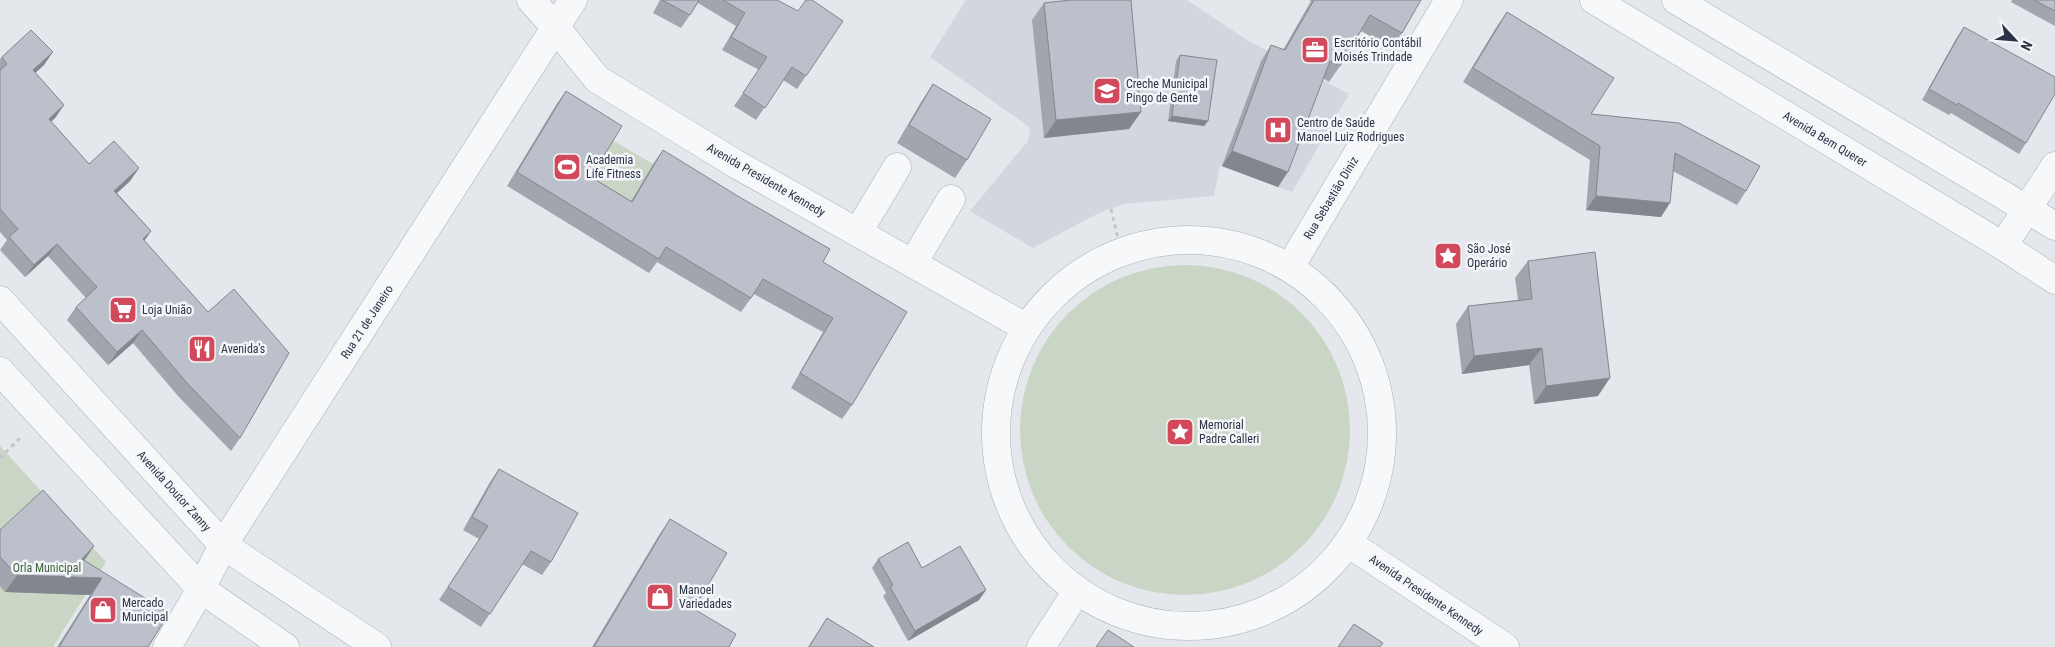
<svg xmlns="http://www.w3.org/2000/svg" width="2055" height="647" viewBox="0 0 2055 647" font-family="'Roboto Condensed',sans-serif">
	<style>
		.built { fill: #d2d6de }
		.green { fill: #c9d6c5 }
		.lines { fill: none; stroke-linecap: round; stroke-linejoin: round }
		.minor-casing { stroke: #a9aeb7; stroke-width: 29 }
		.path { stroke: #c2c5cb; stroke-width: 3; stroke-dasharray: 4 4; stroke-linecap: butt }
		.minor { stroke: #f7f8fa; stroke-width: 28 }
		.wall { fill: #a1a5ae }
		.shaded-wall { fill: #83868d }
		.building { fill: #bbc0ca; stroke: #83868d }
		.labels { text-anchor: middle; stroke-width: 5; stroke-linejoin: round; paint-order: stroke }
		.poi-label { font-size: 12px; fill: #2b3445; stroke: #f4f6f9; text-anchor: start }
		.street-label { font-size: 12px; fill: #2b3445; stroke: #f4f6f9 }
		.park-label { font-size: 12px; fill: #3f6138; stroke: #f4f6f9 }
	</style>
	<rect width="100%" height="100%" fill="#e4e7ec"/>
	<polygon class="built" points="966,0 1187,0 1247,40 1349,94 1292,192 1220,166 1214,196 1123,204 1099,213 1033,248 970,211 1028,141 1030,131 1028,126 930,57"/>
	<g class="green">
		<polygon points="612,140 653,164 622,216 581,191"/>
		<circle cx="1185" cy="430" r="165"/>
		<polygon points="0,446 106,562 53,647 0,647"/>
	</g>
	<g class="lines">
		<defs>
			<g id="minor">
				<polyline points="531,0 556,28 597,79 736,164 1027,328"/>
				<polyline points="1594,0 2003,246 2055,280"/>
				<polyline points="1676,0 2055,226"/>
				<polyline points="858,232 897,167"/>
				<circle cx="1189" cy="433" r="193"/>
				<polyline points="2003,246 2055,166"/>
				<polyline points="913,263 951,199"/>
				<polyline points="1290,267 1449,0"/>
				<polyline points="0,300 223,545 377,647"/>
				<polyline points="0,371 201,589 285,647"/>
				<polyline points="1348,543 1505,647"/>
				<polyline points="167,647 201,589 223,545 573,0"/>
				<polyline points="1041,647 1077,591"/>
			</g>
		</defs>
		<use href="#minor" class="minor-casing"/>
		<g class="path">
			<polyline points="1111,209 1121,252"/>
			<polyline points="0,458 21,437"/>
		</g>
		<use href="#minor" class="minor"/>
	</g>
	<g class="wall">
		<polygon points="660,0 777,0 798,11 843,21 797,89 783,80 756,120 734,106 759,70 722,50 736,26 698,3 681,28 653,13"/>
		<polygon points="1309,0 1421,0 1402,33 1391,48 1361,31 1340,66 1329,82 1323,78 1278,187 1222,166 1261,61 1271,45 1283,50 1311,1"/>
		<polygon points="2012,0 2055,0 2055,26 2011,2"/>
		<polygon points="1044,3 1141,112 1129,129 1044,138 1032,20"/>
		<polygon points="1507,12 1591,114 1679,123 1746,191 1737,205 1673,171 1661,217 1586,210 1590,160 1463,82 1497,26"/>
		<polygon points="1964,27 2026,143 2019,154 1951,113 1949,115 1922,100 1957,37"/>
		<polygon points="1180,55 1208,121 1204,126 1168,121 1176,61"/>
		<polygon points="2,57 44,65 35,73 64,105 55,118 51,122 89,164 139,168 130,181 117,193 151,231 144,241 240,438 231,451 178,396 133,343 108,365 67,320 76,307 86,298 48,256 25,277 0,250 7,240 0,232 0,59"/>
		<polygon points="933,84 967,160 955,178 897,143 921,102"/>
		<polygon points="566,91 591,177 631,201 653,164 663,150 823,262 852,405 842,419 791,388 823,332 754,294 741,312 657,262 649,273 507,186 556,105"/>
		<polygon points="1528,261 1598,396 1534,404 1529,365 1462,374 1456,324 1468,306 1518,300 1515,278"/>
		<polygon points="499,469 551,562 542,575 522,564 481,627 439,600 479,539 463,530 490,482"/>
		<polygon points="670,519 694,609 729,647 592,647 659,535"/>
		<polygon points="0,530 94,546 85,560 148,647 57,647 90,595 5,592 0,586"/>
		<polygon points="878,559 922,568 986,590 979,600 908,641 883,596 886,593 872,568"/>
		<polygon points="827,618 874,647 808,647"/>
	</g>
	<g class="shaded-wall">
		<polygon points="53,52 44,65 24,83 33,70"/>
		<polygon points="64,105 55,118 40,132 49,119"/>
		<polygon points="1141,112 1129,129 1044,138 1056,120"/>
		<polygon points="1172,116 1208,121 1204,126 1168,121"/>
		<polygon points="1232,151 1288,172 1278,187 1222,166"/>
		<polygon points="139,168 130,181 106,203 114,191"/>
		<polygon points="1596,196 1670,203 1661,217 1586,210"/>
		<polygon points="151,231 142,244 143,239"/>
		<polygon points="57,244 48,256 25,277 34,265"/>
		<polygon points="142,330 133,343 108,365 117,352"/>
		<polygon points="1542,348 1529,365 1462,374 1474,356"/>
		<polygon points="1610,378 1598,396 1534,404 1546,386"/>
		<polygon points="94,546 82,563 82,559"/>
		<polygon points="17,575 102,578 90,595 5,592"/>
		<polygon points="986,590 979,600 908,641 915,631"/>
	</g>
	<g class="building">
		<polygon points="662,0 699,0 690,15"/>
		<polygon points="723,0 777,0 798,11 806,0 812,0 843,21 806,76 792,67 765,108 743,93 767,57 731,37 745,13"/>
		<polygon points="1071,0 1131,0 1141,112 1056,120 1044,3"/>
		<polygon points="1314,0 1421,0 1402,33 1370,15 1340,66 1330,61 1288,172 1232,151 1271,45 1285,50"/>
		<polygon points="2034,0 2055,0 2055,11"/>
		<polygon points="1507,12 1614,78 1591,114 1679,123 1760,166 1746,191 1675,153 1670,203 1596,196 1600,146 1473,68"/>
		<polygon points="1964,27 2055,77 2055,94 2026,143 1958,103 1957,105 1929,89"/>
		<polygon points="31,30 53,52 33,70 64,105 49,119 89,164 114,141 139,168 114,191 151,231 143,239 208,312 234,289 289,353 240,438 187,383 142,330 117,352 76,307 97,287 57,244 34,265 9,237 18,229 0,209 0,70 7,64 2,57"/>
		<polygon points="1180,55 1217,60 1208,121 1172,116"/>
		<polygon points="933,84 991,119 967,160 909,125"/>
		<polygon points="566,91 622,126 591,177 632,202 663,150 741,198 830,249 823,262 907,312 852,405 800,373 833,318 763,279 751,298 666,247 659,259 517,172"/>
		<polygon points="1595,252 1610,378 1546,386 1542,348 1474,356 1468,306 1532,299 1528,261"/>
		<polygon points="499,469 578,513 551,562 531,551 490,614 448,587 488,526 472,517"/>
		<polygon points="43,490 94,546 82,559 169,613 148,647 59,647 102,578 17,575 0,557 0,530"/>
		<polygon points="670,519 727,553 694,609 736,634 729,647 594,647"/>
		<polygon points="908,542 922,568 960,546 986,590 915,631 890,587 893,585 878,559"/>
		<polygon points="827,618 874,647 809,647"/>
		<polygon points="1354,624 1383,643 1380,647 1338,647"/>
		<polygon points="1108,630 1134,647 1096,647"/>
	</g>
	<defs>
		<symbol id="office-square" viewBox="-11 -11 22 22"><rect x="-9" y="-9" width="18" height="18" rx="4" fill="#d1495b" stroke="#f4f6f9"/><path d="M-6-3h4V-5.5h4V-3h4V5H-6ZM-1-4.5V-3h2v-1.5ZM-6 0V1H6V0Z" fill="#fff"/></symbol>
		<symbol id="school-square" viewBox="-11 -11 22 22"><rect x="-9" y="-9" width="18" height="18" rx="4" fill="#d1495b" stroke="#f4f6f9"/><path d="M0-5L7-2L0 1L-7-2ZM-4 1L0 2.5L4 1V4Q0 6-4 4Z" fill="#fff"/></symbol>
		<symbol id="hospital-square" viewBox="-11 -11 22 22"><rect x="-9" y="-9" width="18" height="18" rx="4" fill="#d1495b" stroke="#f4f6f9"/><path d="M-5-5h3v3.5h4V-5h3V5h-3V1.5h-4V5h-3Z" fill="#fff"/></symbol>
		<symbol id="stadium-square" viewBox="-11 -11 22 22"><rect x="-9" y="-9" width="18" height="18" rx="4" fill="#d1495b" stroke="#f4f6f9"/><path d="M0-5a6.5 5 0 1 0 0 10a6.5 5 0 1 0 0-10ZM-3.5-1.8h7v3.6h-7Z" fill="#fff"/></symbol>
		<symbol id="sight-square" viewBox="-11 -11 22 22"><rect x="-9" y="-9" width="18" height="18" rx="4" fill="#d1495b" stroke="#f4f6f9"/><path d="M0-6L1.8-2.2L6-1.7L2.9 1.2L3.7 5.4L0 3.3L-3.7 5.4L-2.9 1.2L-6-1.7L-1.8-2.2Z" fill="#fff"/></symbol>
		<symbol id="supermarket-square" viewBox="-11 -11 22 22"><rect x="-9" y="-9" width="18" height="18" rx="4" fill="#d1495b" stroke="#f4f6f9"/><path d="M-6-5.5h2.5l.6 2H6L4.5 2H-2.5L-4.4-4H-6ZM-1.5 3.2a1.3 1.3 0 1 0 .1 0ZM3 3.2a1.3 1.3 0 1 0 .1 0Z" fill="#fff"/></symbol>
		<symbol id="restaurant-square" viewBox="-11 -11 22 22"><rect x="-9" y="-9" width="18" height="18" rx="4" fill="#d1495b" stroke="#f4f6f9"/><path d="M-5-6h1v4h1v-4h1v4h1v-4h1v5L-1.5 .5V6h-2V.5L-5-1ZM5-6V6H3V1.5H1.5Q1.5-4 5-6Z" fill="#fff"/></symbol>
		<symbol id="shop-square" viewBox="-11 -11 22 22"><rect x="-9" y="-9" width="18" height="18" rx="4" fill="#d1495b" stroke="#f4f6f9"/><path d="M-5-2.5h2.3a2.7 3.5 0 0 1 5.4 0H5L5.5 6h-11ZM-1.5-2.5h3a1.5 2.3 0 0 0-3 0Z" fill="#fff"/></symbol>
	</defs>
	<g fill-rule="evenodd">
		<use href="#office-square" x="1299" y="34" width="32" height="32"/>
		<use href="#school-square" x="1091" y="75" width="32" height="32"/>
		<use href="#hospital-square" x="1262" y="114" width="32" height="32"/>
		<use href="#stadium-square" x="551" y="151" width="32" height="32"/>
		<use href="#sight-square" x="1432" y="240" width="32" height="32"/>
		<use href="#supermarket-square" x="107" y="294" width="32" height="32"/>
		<use href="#restaurant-square" x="186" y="333" width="32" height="32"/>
		<use href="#sight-square" x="1164" y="416" width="32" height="32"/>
		<use href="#shop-square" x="644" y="581" width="32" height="32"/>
		<use href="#shop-square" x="87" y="594" width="32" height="32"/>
	</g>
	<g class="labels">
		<g class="poi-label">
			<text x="1334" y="47">Escritório Contábil<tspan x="1334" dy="14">Moisés Trindade</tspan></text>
			<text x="1126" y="88">Creche Municipal<tspan x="1126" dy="14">Pingo de Gente</tspan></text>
			<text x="1297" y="127">Centro de Saúde<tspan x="1297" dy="14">Manoel Luiz Rodrigues</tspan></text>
			<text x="586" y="164">Academia<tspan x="586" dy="14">Life Fitness</tspan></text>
			<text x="1467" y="253">São José<tspan x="1467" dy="14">Operário</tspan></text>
			<text x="142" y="314">Loja União</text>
			<text x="221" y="353">Avenida's</text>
			<text x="1199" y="429">Memorial<tspan x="1199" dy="14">Padre Calleri</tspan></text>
			<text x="679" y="594">Manoel<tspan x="679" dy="14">Variedades</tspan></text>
			<text x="122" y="607">Mercado<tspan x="122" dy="14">Municipal</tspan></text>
		</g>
		<g class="street-label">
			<text transform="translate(1825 139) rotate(31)" y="4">Avenida Bem Querer</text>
			<text transform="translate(766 180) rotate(30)" y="4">Avenida Presidente Kennedy</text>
			<text transform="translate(1331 198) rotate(-59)" y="4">Rua Sebastião Diniz</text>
			<text transform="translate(367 322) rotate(-57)" y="4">Rua 21 de Janeiro</text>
			<text transform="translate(174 491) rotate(48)" y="4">Avenida Doutor Zanny</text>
			<text transform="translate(1426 595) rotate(34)" y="4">Avenida Presidente Kennedy</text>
		</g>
		<g class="park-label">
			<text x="47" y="572">Orla Municipal</text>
		</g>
	</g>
	<g transform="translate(2015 40) rotate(116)" stroke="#f4f6f9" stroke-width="4" paint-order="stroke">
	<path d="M0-4L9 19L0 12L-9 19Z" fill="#2b3445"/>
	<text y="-8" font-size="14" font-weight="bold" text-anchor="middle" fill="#2b3445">N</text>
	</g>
</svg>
